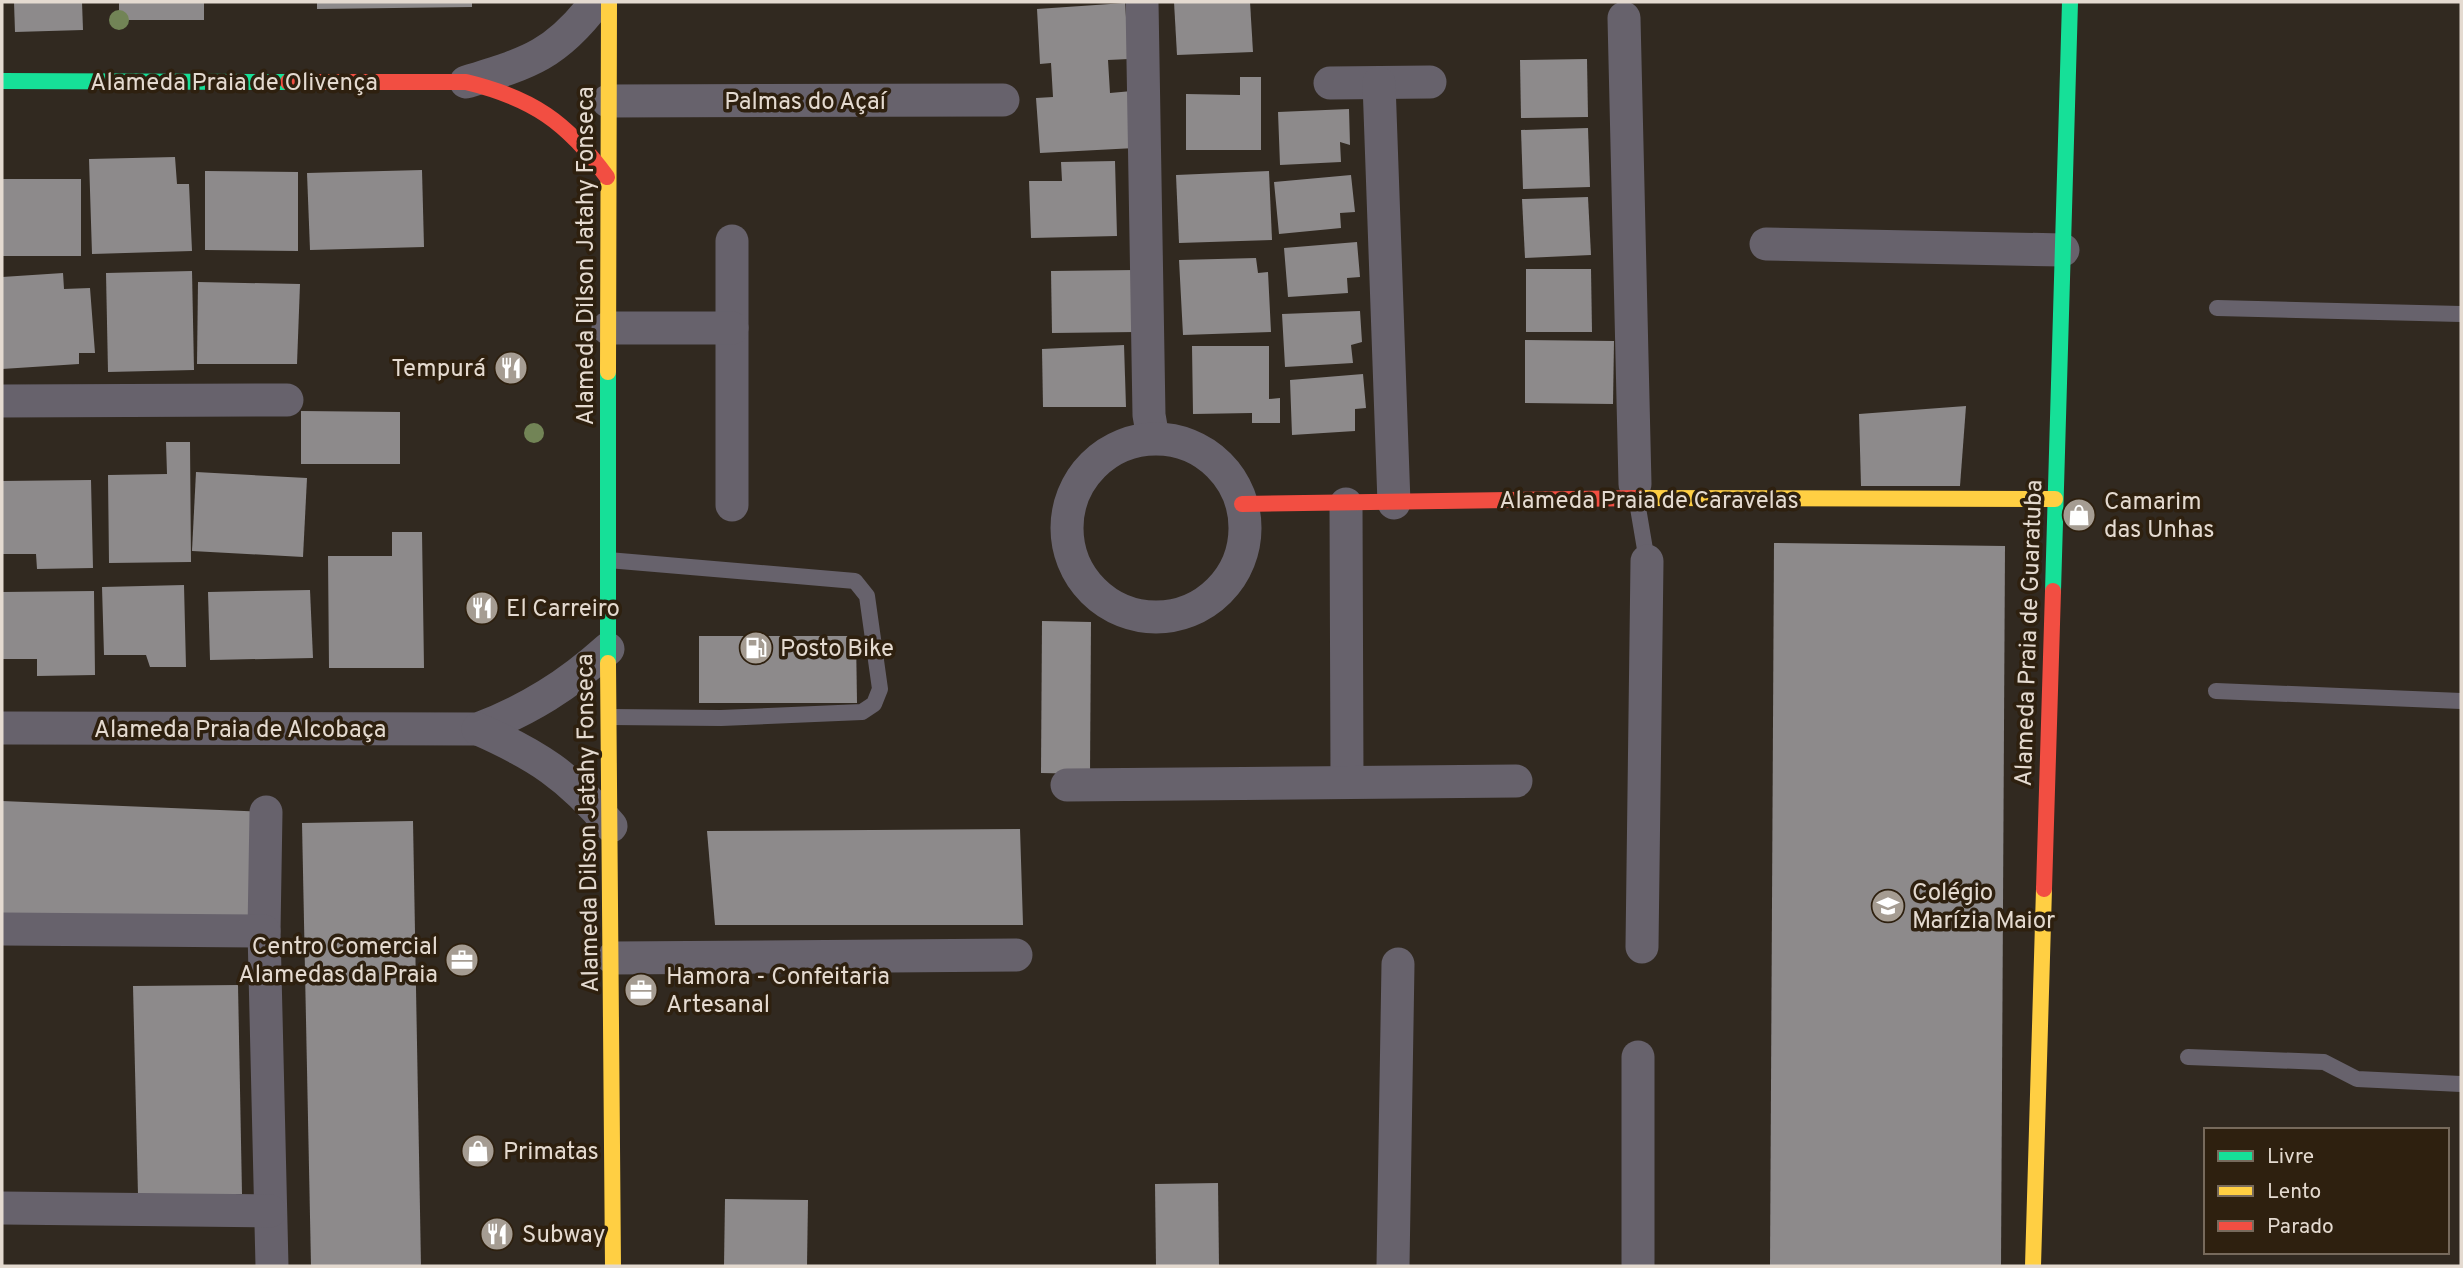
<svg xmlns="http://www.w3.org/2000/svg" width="2463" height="1268" viewBox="0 0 2463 1268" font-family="Overpass,sans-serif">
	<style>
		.building { fill: #8d8a8b }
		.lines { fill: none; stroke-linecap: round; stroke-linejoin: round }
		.lane { stroke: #67626c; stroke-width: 16 }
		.street { stroke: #67626c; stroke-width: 33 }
		.fast { stroke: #16e098; stroke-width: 16 }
		.slow { stroke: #ffcf43; stroke-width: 16 }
		.jam { stroke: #f24e42; stroke-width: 16 }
		.tree { fill: #728456 }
		.labels { text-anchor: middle; stroke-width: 7; stroke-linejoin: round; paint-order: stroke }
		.street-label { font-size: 24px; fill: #e4dad0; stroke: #2e200f }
		.poi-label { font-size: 24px; fill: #e4dad0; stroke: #2e200f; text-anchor: start }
	</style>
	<rect width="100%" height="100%" fill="#312920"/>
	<g class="building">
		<polygon points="14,2 82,2 83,30 15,32"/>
		<rect x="119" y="2" width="85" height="18"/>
		<polygon points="317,2 472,2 472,7 317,9"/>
		<polygon points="1174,2 1250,2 1253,52 1177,55"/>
		<polygon points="1125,3 1129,59 1108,60 1110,93 1132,91 1135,148 1040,153 1036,98 1053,97 1051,63 1040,64 1037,9"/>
		<polygon points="1587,59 1588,117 1521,118 1520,60"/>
		<polygon points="1240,77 1261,77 1261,150 1186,150 1186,94 1240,95"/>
		<polygon points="1349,109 1350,145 1340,142 1341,162 1280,165 1278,112"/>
		<polygon points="1588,128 1590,187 1523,189 1521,130"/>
		<polygon points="175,157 177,184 189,184 192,251 92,254 89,159"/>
		<polygon points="1115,161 1117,236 1031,238 1029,181 1062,181 1061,162"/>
		<polygon points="422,170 424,247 310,250 307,173"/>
		<polygon points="205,171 298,172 298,251 205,250"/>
		<polygon points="1269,171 1272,240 1179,243 1176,175"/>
		<polygon points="1351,175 1355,212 1340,213 1341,228 1279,234 1274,182"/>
		<rect x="2" y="179" width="79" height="77"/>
		<polygon points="1588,197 1591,255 1525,258 1522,199"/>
		<polygon points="1357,242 1360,277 1347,278 1348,293 1288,297 1284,248"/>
		<polygon points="1256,258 1258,273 1268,272 1271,332 1183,335 1179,260"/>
		<polygon points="1526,269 1591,269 1592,332 1526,332"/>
		<polygon points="1136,270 1137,332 1052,333 1051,271"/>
		<polygon points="192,271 194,370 108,372 106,273"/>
		<polygon points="63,273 64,289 90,288 95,353 79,353 79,364 2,369 2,277"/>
		<polygon points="198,282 300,284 297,364 197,364"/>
		<polygon points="1360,311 1362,342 1351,345 1353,363 1285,367 1282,314"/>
		<polygon points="1525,340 1614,341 1613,404 1525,403"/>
		<polygon points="1124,345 1126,407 1043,407 1042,349"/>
		<polygon points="1192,346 1269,346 1269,399 1280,398 1280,423 1252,423 1252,413 1193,414"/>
		<polygon points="1363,374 1366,408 1355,409 1355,431 1292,435 1290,380"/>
		<polygon points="1966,406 1960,486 1861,486 1859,414"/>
		<polygon points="301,411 400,412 400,464 301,464"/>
		<polygon points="166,442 190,442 191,562 109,563 108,475 167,474"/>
		<polygon points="196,472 307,478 303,557 192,551"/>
		<polygon points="91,480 93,568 37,569 36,554 2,554 2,481"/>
		<polygon points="392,532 422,532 424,668 329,668 328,556 392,556"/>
		<polygon points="1774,543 2005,546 2001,1266 1770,1266"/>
		<polygon points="184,585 186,667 150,667 146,655 104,655 102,587"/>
		<polygon points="310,590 313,658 210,660 208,592"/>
		<polygon points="94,591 95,675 37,676 37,659 2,659 2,592"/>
		<polygon points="1042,621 1091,622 1090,774 1041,773"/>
		<polygon points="699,636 856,636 857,703 699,703"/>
		<polygon points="2,801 266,812 264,931 2,929"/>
		<polygon points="413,821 421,1266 311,1266 302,823"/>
		<polygon points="1020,829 1023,925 715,925 707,831"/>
		<polygon points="238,985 242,1194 138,1195 133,986"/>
		<polygon points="1218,1183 1219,1266 1156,1266 1155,1184"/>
		<polygon points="725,1199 808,1200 807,1266 724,1266"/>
	</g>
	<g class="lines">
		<g class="lane">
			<polyline points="2217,308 2461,314"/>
			<polyline points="1636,496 1647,561"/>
			<polyline points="608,560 855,581 867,596 880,689 874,704 862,712 721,718 610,717"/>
			<polyline points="2216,691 2461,701"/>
			<polyline points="2188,1057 2324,1062 2357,1079 2461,1084"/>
		</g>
		<g class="street">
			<polyline points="1142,2 1149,415 1153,438"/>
			<polyline points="1624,18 1635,484"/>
			<path d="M466,82C528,63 555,56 596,2"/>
			<polyline points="1330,83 1430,82"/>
			<polyline points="1379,83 1394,503"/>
			<polyline points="608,101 1003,100"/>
			<polyline points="732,241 732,505"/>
			<polyline points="1766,244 2063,250"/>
			<polyline points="608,328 732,328"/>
			<polyline points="2,401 287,400"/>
			<circle cx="1156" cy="528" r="89"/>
			<polyline points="1346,504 1347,782"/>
			<path d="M2,728L478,729C528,710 568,685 608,649"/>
			<path d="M478,729C537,755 569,776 611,826"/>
			<polyline points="1067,785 1516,781"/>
			<polyline points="266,812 264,931 272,1266"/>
			<polyline points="2,929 264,931"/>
			<polyline points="1642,947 1647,561"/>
			<polyline points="613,958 1016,955"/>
			<polyline points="1638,1057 1638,1266"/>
			<polyline points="2,1208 270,1211"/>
			<polyline points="1393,1266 1398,964"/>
		</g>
		<g class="fast">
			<polyline points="2,81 288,82"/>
			<polyline points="2053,591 2070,2"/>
			<polyline points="608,663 608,372"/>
		</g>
		<g class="slow">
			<polyline points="608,372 609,2"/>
			<polyline points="1638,498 2055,499"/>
			<polyline points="608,663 613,1266"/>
			<polyline points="2033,1266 2044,889"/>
		</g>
		<g class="jam">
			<path d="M288,82H466C532,98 567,122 607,177"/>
			<polyline points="1242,504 1638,498"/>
			<polyline points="2044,889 2053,591"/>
		</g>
	</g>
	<g class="tree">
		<circle cx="119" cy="20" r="10"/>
		<circle cx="534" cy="433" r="10"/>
	</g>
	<defs>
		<symbol id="restaurant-disc" viewBox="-11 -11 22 22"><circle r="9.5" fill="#a59c92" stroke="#2e200f"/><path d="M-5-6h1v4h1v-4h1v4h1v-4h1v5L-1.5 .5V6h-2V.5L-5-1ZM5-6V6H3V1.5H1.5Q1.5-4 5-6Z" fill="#fff"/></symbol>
		<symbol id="shop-disc" viewBox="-11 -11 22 22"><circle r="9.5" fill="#a59c92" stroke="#2e200f"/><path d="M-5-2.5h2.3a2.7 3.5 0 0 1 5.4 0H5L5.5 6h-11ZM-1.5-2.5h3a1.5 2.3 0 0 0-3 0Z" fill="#fff"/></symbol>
		<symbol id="fuel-disc" viewBox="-11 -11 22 22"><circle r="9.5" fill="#a59c92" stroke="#2e200f"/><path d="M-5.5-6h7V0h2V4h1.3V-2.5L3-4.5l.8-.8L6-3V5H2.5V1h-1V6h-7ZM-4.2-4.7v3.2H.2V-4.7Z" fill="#fff"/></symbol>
		<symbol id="school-disc" viewBox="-11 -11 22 22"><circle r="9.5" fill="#a59c92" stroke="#2e200f"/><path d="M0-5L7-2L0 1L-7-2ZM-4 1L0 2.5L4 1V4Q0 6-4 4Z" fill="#fff"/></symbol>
		<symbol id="office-disc" viewBox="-11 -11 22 22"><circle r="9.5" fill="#a59c92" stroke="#2e200f"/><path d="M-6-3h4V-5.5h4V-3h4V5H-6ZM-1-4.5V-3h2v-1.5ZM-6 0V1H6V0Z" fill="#fff"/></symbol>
	</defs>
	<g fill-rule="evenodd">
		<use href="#restaurant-disc" x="492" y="349" width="38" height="38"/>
		<use href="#shop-disc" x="2060" y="496" width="38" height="38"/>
		<use href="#restaurant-disc" x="463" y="589" width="38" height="38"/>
		<use href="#fuel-disc" x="737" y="629" width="38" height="38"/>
		<use href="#school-disc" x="1869" y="887" width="38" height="38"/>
		<use href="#office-disc" x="443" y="941" width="38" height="38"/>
		<use href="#office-disc" x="622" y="971" width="38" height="38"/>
		<use href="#shop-disc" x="459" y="1132" width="38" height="38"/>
		<use href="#restaurant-disc" x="478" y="1215" width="38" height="38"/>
	</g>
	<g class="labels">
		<g class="street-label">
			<text x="234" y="90">Alameda Praia de Olivença</text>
			<text x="805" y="109">Palmas do Açaí</text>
			<text transform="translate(585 256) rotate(-90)" y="8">Alameda Dilson Jatahy Fonseca</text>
			<text x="1649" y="508">Alameda Praia de Caravelas</text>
			<text transform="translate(2028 633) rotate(-88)" y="8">Alameda Praia de Guaratuba</text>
			<text x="240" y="737">Alameda Praia de Alcobaça</text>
			<text transform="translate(587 823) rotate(-91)" y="8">Alameda Dilson Jatahy Fonseca</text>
		</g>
		<g class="poi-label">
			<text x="486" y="376" text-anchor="end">Tempurá</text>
			<text x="2104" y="509">Camarim<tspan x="2104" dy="28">das Unhas</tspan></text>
			<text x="506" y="616">El Carreiro</text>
			<text x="780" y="656">Posto Bike</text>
			<text x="1912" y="900">Colégio<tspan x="1912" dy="28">Marízia Maior</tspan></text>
			<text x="438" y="954" text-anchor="end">Centro Comercial<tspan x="438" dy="28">Alamedas da Praia</tspan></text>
			<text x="666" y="984">Hamora - Confeitaria<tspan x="666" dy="28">Artesanal</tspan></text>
			<text x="503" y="1159">Primatas</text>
			<text x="522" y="1242">Subway</text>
		</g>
	</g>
	<rect width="2463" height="1268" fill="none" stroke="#e4dad0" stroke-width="7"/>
	<rect x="2204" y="1128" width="245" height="126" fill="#2e200f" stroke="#776a5c" stroke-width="2"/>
	<rect x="2218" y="1151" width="35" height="10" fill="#16e098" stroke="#776a5c" stroke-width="2"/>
	<text x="2267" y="1163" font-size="21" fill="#e4dad0">Livre</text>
	<rect x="2218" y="1186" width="35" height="10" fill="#ffcf43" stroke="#776a5c" stroke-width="2"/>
	<text x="2267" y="1198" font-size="21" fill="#e4dad0">Lento</text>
	<rect x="2218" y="1221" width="35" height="10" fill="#f24e42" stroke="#776a5c" stroke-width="2"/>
	<text x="2267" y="1233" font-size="21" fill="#e4dad0">Parado</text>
</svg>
